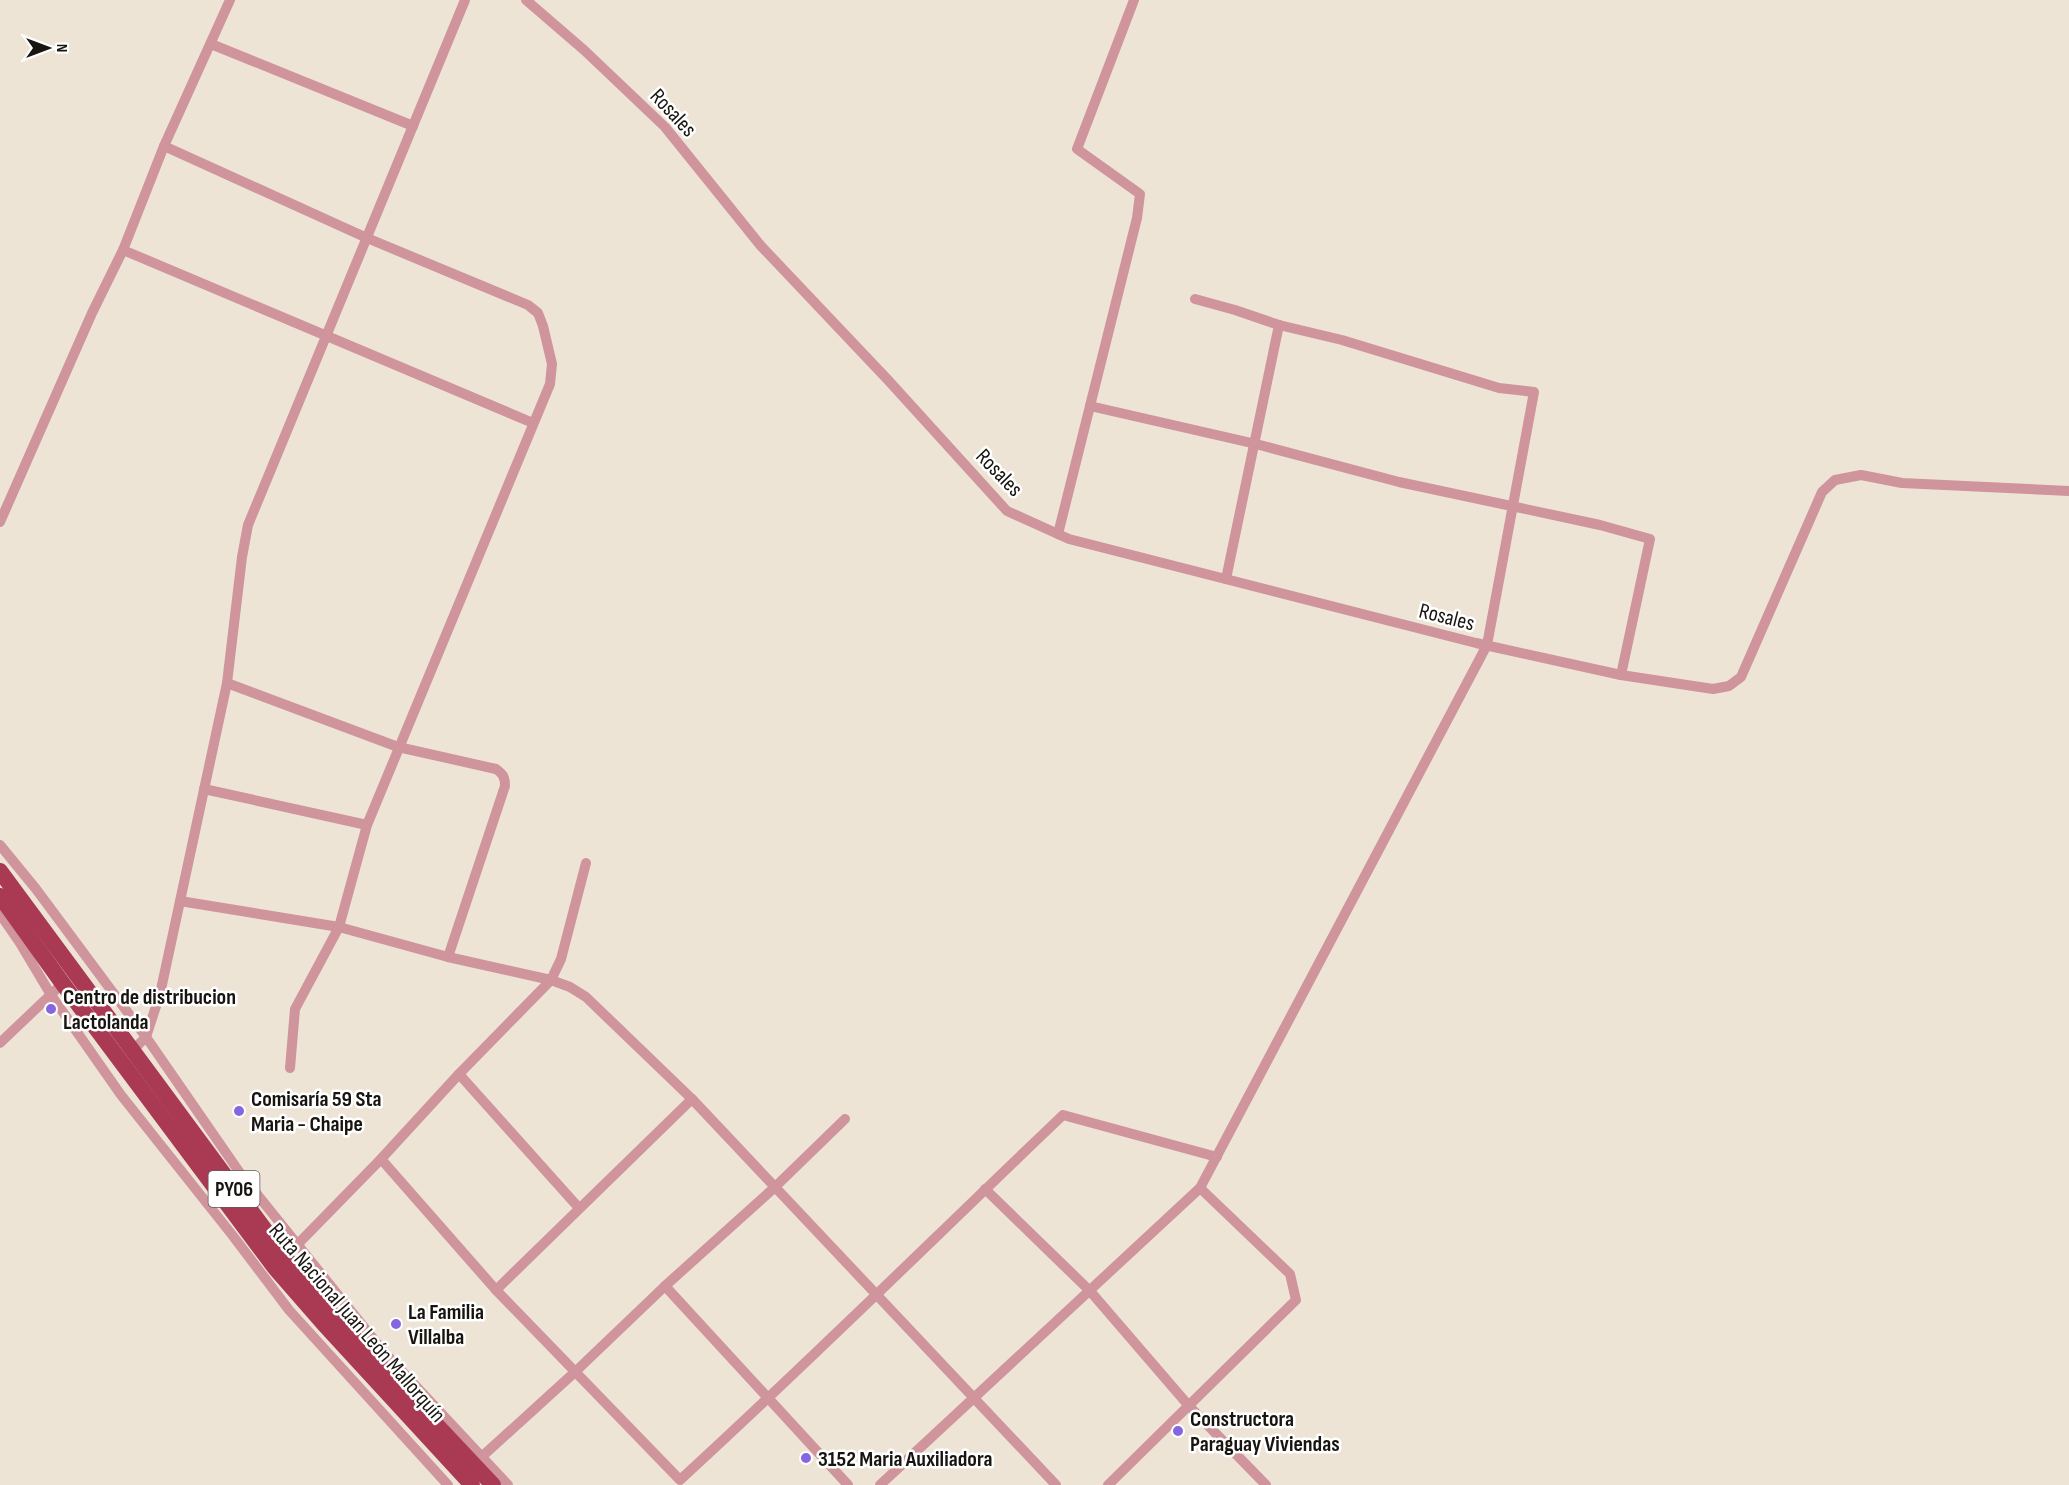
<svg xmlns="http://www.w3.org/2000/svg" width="2069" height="1485" viewBox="0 0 2069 1485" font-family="'Sofia Sans Condensed',sans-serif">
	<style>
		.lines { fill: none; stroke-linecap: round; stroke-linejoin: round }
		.minor { stroke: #cf949c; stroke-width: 10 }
		.trunk { stroke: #aa3a54; stroke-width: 16 }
		.poi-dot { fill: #8565e0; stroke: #fff; stroke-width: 2 }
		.labels { text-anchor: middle; stroke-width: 5; stroke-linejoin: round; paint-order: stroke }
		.shield { fill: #fff; stroke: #5d5b58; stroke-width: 1.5 }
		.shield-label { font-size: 21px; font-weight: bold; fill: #181510 }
		.street-label { font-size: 22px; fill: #181510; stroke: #fff }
		.poi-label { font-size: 22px; font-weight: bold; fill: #181510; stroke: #fff; text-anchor: start }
	</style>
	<rect width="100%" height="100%" fill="#ede4d6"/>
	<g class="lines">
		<g class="minor">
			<polyline points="526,0 584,50 665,127 761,246 888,380 1007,511 1069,539 1476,643 1621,675 1713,689 1729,686 1741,677 1822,492 1835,480 1861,475 1902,483 2069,491"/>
			<polyline points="211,44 413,126"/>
			<polyline points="164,146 367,238 528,305 538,313 543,326 552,364 550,384 367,825 339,927 295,1009 290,1068"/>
			<polyline points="123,250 533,423"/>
			<polyline points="1090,406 1256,444 1399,482 1600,525 1650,539 1621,675"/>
			<polyline points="0,522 92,313 123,250 164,146 230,0"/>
			<polyline points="1058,534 1137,218 1140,194 1077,149 1134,0"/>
			<polyline points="1226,579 1279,325"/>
			<path d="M227,683L398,747L496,769C503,774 505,777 505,786L448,957"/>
			<polyline points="204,789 367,825"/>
			<polyline points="0,845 36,889 146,1037 240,1173 383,1351 508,1485"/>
			<polyline points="180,901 339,927 448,957 551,980 570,987 586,997 692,1099 1056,1485"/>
			<polyline points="0,914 20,943 51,995 121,1095 233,1236 289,1310 448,1485"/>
			<polyline points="0,1043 65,981"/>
			<polyline points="133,1050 146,1037 160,994 227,683 242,557 248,525 465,0"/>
			<polyline points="459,1074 579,1208"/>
			<path d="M381,1159L496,1290L680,1480C810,1361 935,1237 1063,1115L1217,1157"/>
			<polyline points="985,1189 1090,1291 1189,1406 1266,1485"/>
			<polyline points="293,1249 381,1159 459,1074 551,980 561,959 586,863"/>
			<polyline points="665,1286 848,1485"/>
			<polyline points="496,1290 692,1099"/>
			<polyline points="476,1462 575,1372 665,1286 775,1187 845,1119"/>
			<polyline points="880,1485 1200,1188 1487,645 1534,392 1499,388 1342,340 1279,325 1235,310 1195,299"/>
			<polyline points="1108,1485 1296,1300 1290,1274 1200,1188"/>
		</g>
		<g class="trunk">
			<polyline points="0,871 285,1257 333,1315 493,1485"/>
			<polyline points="0,896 63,984 275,1268 323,1323 472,1485"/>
		</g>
	</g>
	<g class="poi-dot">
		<circle cx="51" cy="1009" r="6"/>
		<circle cx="239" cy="1111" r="6"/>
		<circle cx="396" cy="1324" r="6"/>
		<circle cx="1178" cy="1431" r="6"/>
		<circle cx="806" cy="1458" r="6"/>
	</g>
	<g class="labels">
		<rect class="shield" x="208.5" y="1171" width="51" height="36" rx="4.5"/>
		<g class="shield-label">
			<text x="234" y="1196">PY06</text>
		</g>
		<g class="street-label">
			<text transform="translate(674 112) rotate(47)" y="8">Rosales</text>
			<text transform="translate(1000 472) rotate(46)" y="8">Rosales</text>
			<text transform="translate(1447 616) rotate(14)" y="8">Rosales</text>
			<text transform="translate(358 1322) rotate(49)" y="8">Ruta Nacional Juan León Mallorquín</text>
		</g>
		<g class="poi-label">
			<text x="63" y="1004">Centro de distribucion<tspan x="63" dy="25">Lactolanda</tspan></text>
			<text x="251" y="1106">Comisaría 59 Sta<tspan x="251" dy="25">Maria - Chaipe</tspan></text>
			<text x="408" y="1319">La Familia<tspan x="408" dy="25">Villalba</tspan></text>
			<text x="1190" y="1426">Constructora<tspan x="1190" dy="25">Paraguay Viviendas</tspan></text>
			<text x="818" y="1466">3152 Maria Auxiliadora</text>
		</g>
	</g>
	<g transform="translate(48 48) rotate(90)" stroke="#ffffff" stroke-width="4.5" paint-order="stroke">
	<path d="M0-4.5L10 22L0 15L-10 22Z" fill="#181510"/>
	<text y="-9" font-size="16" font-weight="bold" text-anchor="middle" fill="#181510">N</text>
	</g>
</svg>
